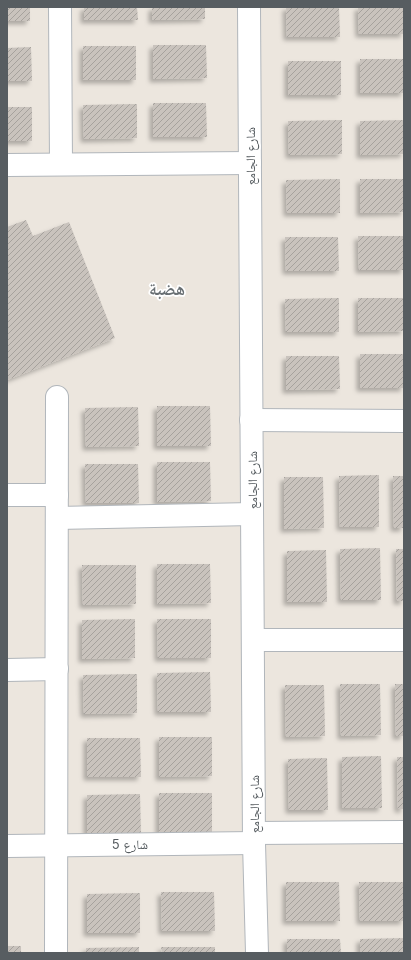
<svg xmlns="http://www.w3.org/2000/svg" width="411" height="960" viewBox="0 0 411 960" font-family="Inter,'Noto Naskh Arabic',sans-serif">
	<style>
		.building { fill: url(#building-hatch); filter: url(#shadow) }
		.lines { fill: none; stroke-linecap: round; stroke-linejoin: round }
		.minor-casing { stroke: #b1b6bb; stroke-width: 24 }
		.minor { stroke: #fff; stroke-width: 22 }
		.labels { text-anchor: middle; stroke-width: 3.5; stroke-linejoin: round; paint-order: stroke }
		.street-label { font-size: 13px; fill: #575d61; stroke: #fff }
		.district-label { font-size: 17px; font-weight: bold; fill: #686f73; stroke: #fff }
	</style>
	<defs>
		<pattern id="building-hatch" width="6" height="6" patternUnits="userSpaceOnUse"><rect width="6" height="6" fill="#c9c3bd"/><path d="M-1 1l2-2M0 6l6-6M5 7l2-2" fill="none" stroke="#a6a29d"/></pattern>
		<filter id="shadow"><feDropShadow dx="-3.5" dy="3.5" stdDeviation="2" flood-color="#0004"/></filter>
	</defs>
	<rect width="100%" height="100%" fill="#ece6de"/>
	<g class="building">
		<rect x="7" y="7" width="23" height="14"/>
		<polygon points="84,7 137,7 138,20 84,20"/>
		<polygon points="152,7 205,7 205,19 152,20"/>
		<polygon points="286,7 339,7 340,37 287,37"/>
		<polygon points="358,7 404,7 404,34 359,34"/>
		<polygon points="153,45 206,45 207,78 153,79"/>
		<rect x="83" y="46" width="53" height="34"/>
		<polygon points="31,47 32,81 7,81 7,48"/>
		<rect x="360" y="59" width="44" height="34"/>
		<rect x="288" y="61" width="53" height="34"/>
		<polygon points="153,103 206,103 207,137 153,137"/>
		<polygon points="137,104 137,138 84,139 83,105"/>
		<rect x="7" y="107" width="25" height="34"/>
		<polygon points="342,120 342,154 289,155 288,121"/>
		<polygon points="404,120 404,154 360,155 360,121"/>
		<polygon points="340,179 340,213 287,213 286,180"/>
		<polygon points="360,179 404,179 404,212 360,213"/>
		<polygon points="26,220 33,236 69,222 115,338 7,380 7,227"/>
		<polygon points="358,236 404,236 404,270 359,270"/>
		<polygon points="285,237 338,237 339,271 286,271"/>
		<polygon points="339,298 339,332 286,332 285,299"/>
		<polygon points="358,298 404,298 404,331 358,332"/>
		<rect x="360" y="354" width="44" height="34"/>
		<polygon points="286,356 339,356 340,389 286,390"/>
		<polygon points="157,406 210,406 211,446 157,446"/>
		<polygon points="138,407 139,446 86,447 85,408"/>
		<polygon points="157,462 210,462 211,501 157,502"/>
		<polygon points="85,464 138,464 139,503 86,503"/>
		<polygon points="379,475 379,527 340,527 339,476"/>
		<polygon points="393,476 404,476 404,528 394,528"/>
		<polygon points="284,477 323,477 324,528 284,529"/>
		<polygon points="380,548 381,600 341,600 340,549"/>
		<polygon points="396,549 404,549 404,601 397,601"/>
		<polygon points="326,550 327,602 287,602 287,551"/>
		<polygon points="157,564 210,564 211,603 157,604"/>
		<polygon points="82,565 136,565 136,604 83,605"/>
		<polygon points="135,619 135,658 82,659 82,620"/>
		<polygon points="157,619 211,619 211,658 158,658"/>
		<polygon points="210,672 211,712 158,712 157,673"/>
		<polygon points="137,674 137,713 84,714 83,675"/>
		<polygon points="340,684 380,684 381,735 341,736"/>
		<polygon points="395,684 404,684 404,736 396,736"/>
		<polygon points="285,685 324,685 325,736 286,737"/>
		<polygon points="159,737 212,737 212,776 159,777"/>
		<polygon points="87,738 140,738 141,777 87,777"/>
		<polygon points="381,756 382,808 342,808 342,757"/>
		<polygon points="397,757 404,757 404,809 398,809"/>
		<polygon points="327,758 328,810 289,810 288,759"/>
		<polygon points="159,793 212,793 212,832 159,833"/>
		<polygon points="140,794 141,834 87,834 87,795"/>
		<polygon points="286,882 339,882 340,921 286,921"/>
		<polygon points="359,882 404,882 404,921 360,921"/>
		<polygon points="161,892 214,892 215,931 162,931"/>
		<polygon points="140,893 140,933 87,933 87,894"/>
		<polygon points="404,938 404,953 360,953 360,939"/>
		<polygon points="287,939 340,939 341,953 287,953"/>
		<rect x="7" y="946" width="14" height="7"/>
		<polygon points="139,947 139,953 86,953 86,948"/>
		<polygon points="161,947 215,947 215,953 162,953"/>
	</g>
	<g class="lines">
		<defs>
			<g id="minor">
				<polyline points="60,7 61,164"/>
				<polyline points="249,7 254,843 257,953"/>
				<polyline points="7,165 250,163"/>
				<polyline points="251,420 404,421"/>
				<polyline points="7,495 57,495"/>
				<polyline points="57,518 252,514"/>
				<polyline points="253,640 404,640"/>
				<polyline points="7,670 57,669"/>
				<polyline points="254,833 404,832"/>
				<polyline points="7,846 254,843"/>
				<polyline points="56,953 57,397"/>
			</g>
		</defs>
		<use href="#minor" class="minor-casing"/>
		<use href="#minor" class="minor"/>
	</g>
	<g class="labels">
		<g class="street-label">
			<text transform="translate(250 156) rotate(-90)" y="5">شارع الجامع</text>
			<text transform="translate(252 480) rotate(-90)" y="5">شارع الجامع</text>
			<text transform="translate(254 804) rotate(-90)" y="5">شارع الجامع</text>
			<text x="130" y="849">شارع 5</text>
		</g>
		<g class="district-label">
			<text x="167" y="295">هضبة</text>
		</g>
	</g>
	<rect width="411" height="960" fill="none" stroke="#575d61" stroke-width="16"/>
</svg>
